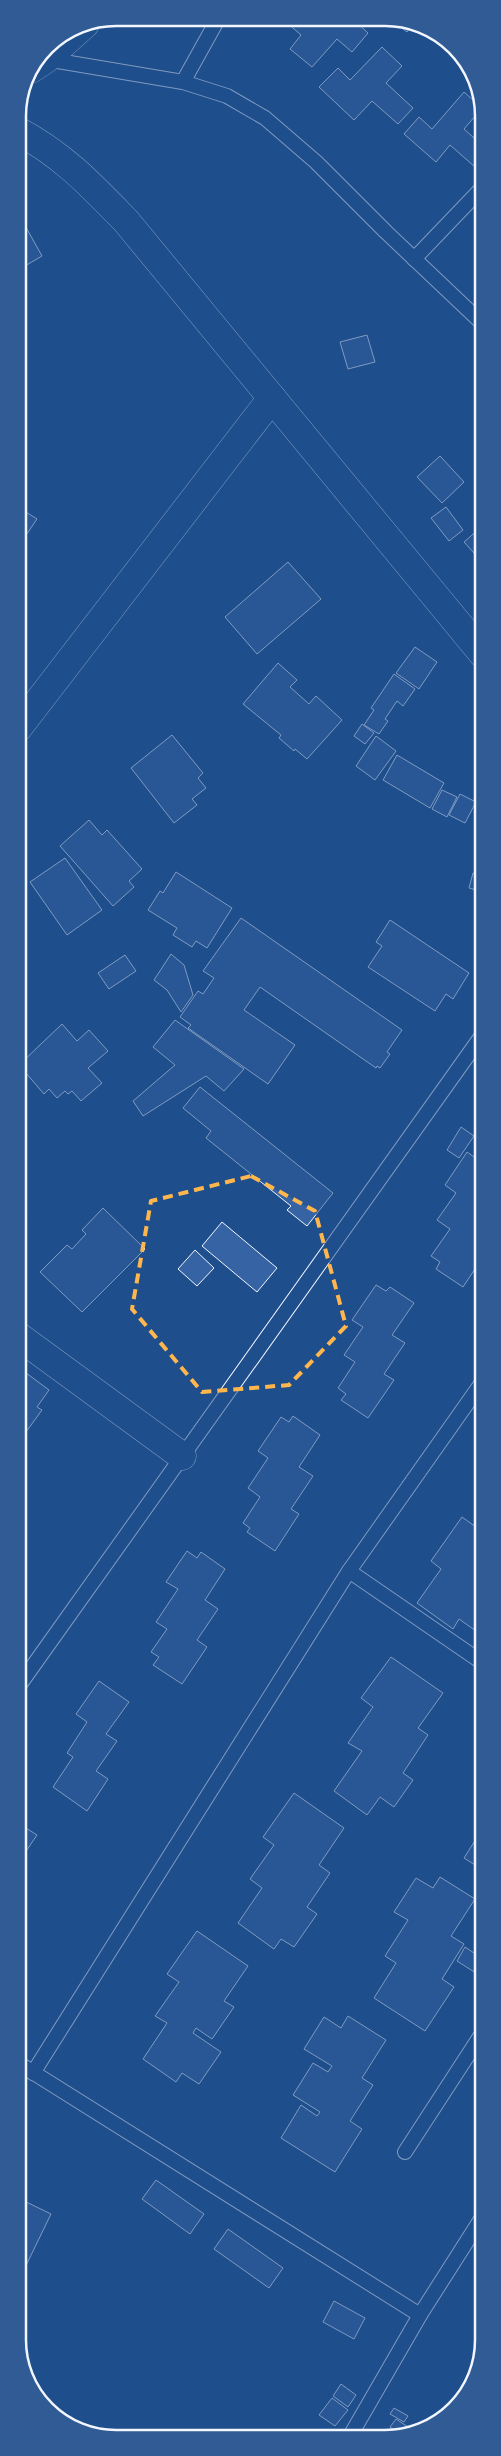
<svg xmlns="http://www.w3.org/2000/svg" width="501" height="2456" viewBox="0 0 501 2456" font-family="Barlow,sans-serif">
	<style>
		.building { fill: #3563a3; stroke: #f2f6ff }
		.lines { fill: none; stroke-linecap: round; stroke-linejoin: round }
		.lane-casing { stroke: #f2f6ff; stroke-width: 16 }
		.street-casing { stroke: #f2f6ff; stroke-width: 29 }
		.secondary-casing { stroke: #f2f6ff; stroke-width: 29 }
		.lane { stroke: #1f4e8c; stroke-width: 14 }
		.street { stroke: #1f4e8c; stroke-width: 28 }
		.secondary { stroke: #1f4e8c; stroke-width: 28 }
		.marked { fill: none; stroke: #ffb74d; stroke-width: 4; stroke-dasharray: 10 6; stroke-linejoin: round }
		.rim { fill: none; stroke: #f2f6ff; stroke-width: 2.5 }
	</style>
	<rect width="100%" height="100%" fill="#1f4e8c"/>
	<g class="building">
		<polygon points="283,19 354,20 368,33 352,52 337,39 312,67 290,49 301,35"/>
		<polygon points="393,21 410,21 414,23 407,32"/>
		<polygon points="382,47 402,66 386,83 413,108 398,124 372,101 354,120 319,87 338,68 350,80"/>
		<polygon points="464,92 482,108 464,129 483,146 483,174 450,145 436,162 404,134 419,117 432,129"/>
		<polygon points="18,213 42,256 18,270"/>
		<polygon points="367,335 375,362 348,369 340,342"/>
		<polygon points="440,456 464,482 442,503 417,477"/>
		<polygon points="18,507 37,519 20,544 18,543"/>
		<polygon points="446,507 463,530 449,541 431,518"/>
		<polygon points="480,528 483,531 483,563 464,542"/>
		<polygon points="288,562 321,599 257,654 225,617"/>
		<polygon points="415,647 437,662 419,689 396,673"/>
		<polygon points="278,663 297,680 290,687 309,704 316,696 342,720 307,759 295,749 294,751 279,738 281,735 243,704"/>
		<polygon points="394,674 415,689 403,706 397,701 385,719 388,721 379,734 364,725 374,710 371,708"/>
		<polygon points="362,724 374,733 365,744 354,736"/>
		<polygon points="172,735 203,773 198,778 206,788 192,799 197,805 174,823 131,768"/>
		<polygon points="376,736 396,751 375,780 356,766"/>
		<polygon points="397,755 444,783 430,808 383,780"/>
		<polygon points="442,790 457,797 447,817 432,809"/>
		<polygon points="460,794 476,802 465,823 449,815"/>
		<polygon points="481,799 483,800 483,817 474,812"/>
		<polygon points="89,820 102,835 107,830 142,869 129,881 134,887 113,906 60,846"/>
		<polygon points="65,858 102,910 67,935 30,882"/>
		<polygon points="176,872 232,908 207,948 196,941 192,947 173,935 177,928 148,910 160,891 163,893"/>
		<polygon points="473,873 483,876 483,892 469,888"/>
		<polygon points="241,918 402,1030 387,1052 390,1054 380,1068 377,1066 376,1068 260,987 244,1010 295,1045 268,1084 188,1028 191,1025 180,1017 198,991 203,994 214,978 203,971"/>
		<polygon points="390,920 469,973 453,999 446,994 435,1011 368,967 382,946 376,942"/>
		<polygon points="171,954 184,965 193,995 181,1012 167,990 154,980"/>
		<polygon points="125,955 136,971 109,989 98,973"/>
		<polygon points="175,1020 244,1069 224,1091 206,1076 143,1116 133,1101 175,1065 153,1047"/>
		<polygon points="62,1024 77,1041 89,1030 108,1051 88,1068 102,1083 81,1101 72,1091 68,1094 65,1091 57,1098 49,1089 44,1094 19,1065"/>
		<polygon points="200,1087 333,1193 307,1226 287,1210 291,1206 206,1138 211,1131 183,1108"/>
		<polygon points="461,1127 474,1136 459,1158 447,1150"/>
		<polygon points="467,1152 477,1159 481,1153 483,1155 483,1233 477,1242 483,1246 483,1257 463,1287 436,1269 440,1262 431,1256 450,1229 437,1220 456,1193 445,1185"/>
		<polygon points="18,1205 27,1219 18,1224"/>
		<polygon points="103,1208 145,1249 82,1312 40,1272 67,1245 72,1249 86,1234 82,1230"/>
		<polygon points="222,1222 277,1268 257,1292 202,1246"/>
		<polygon points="195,1250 214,1268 197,1286 178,1269"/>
		<polygon points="376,1285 386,1291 390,1287 414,1303 392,1335 405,1343 384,1374 394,1380 368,1418 341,1400 346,1394 338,1388 355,1362 344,1355 363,1327 352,1320"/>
		<polygon points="18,1367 49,1390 37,1407 42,1410 18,1443"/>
		<polygon points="293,1416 320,1435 299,1467 313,1476 291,1509 299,1514 275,1551 247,1532 250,1528 243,1523 260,1497 248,1488 268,1458 258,1451 281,1417 289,1422"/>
		<polygon points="462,1517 483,1532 483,1636 459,1619 453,1629 417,1603 441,1569 431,1561"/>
		<polygon points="187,1551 197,1558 201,1552 225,1569 205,1600 218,1609 197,1640 207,1647 182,1684 153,1665 159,1657 151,1652 167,1629 156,1622 178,1589 166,1582"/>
		<polygon points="391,1657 443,1693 418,1728 428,1735 403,1773 413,1780 394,1807 380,1797 367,1815 334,1791 362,1751 348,1743 373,1707 361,1698"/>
		<polygon points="99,1681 129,1702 106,1734 117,1741 96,1771 108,1779 87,1811 53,1787 73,1757 67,1753 87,1722 76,1714"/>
		<polygon points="294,1793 344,1828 319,1865 330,1873 307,1907 317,1914 294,1947 281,1939 274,1949 238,1923 262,1888 250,1879 274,1845 263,1837"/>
		<polygon points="483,1802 483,1822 474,1816"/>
		<polygon points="18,1823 37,1835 18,1863"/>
		<polygon points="483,1828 483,1870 464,1858"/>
		<polygon points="18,1872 27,1878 18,1892"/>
		<polygon points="440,1877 475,1899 451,1936 464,1944 442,1979 454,1987 425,2031 374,1998 396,1963 385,1956 408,1920 394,1912 416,1878 433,1888"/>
		<polygon points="197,1931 248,1966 224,2001 234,2007 212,2039 196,2028 193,2033 221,2052 199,2084 182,2073 176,2082 143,2059 167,2023 155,2016 179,1982 167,1974"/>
		<polygon points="465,1947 483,1959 483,1968 479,1975 457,1961"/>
		<polygon points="348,2016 386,2040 362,2078 373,2085 350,2121 362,2129 335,2172 281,2138 301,2105 317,2116 320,2112 293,2095 313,2063 328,2072 332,2066 304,2049 324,2017 341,2028"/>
		<polygon points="156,2180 204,2214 190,2234 142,2199"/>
		<polygon points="18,2198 51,2214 18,2282"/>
		<polygon points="228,2229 283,2268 269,2288 214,2249"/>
		<polygon points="334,2301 365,2318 354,2339 323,2322"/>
		<polygon points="341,2384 356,2395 348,2407 333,2396"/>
		<polygon points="332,2398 348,2410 335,2426 319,2415"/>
		<polygon points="394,2408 408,2416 404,2422 390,2414"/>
		<polygon points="396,2419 414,2431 413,2433 403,2436 390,2427"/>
	</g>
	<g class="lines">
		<defs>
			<g id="lane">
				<polyline points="46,59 183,82 227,96 265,118 316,162 386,232 483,324"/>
				<polyline points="183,82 218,19"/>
				<polyline points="414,259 483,187"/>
				<polyline points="349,1571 483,1663"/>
				<polyline points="18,1687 483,1034"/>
				<polyline points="18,2063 420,2315"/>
				<polyline points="33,2073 349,1571 483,1381"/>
				<polyline points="405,2152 483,2032"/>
				<polyline points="349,2438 420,2315 483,2216"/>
			</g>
			<g id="street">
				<polyline points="31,69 46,59 85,24"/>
				<polyline points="18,728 272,398"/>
				<polyline points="18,1336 182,1456"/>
			</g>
			<path id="secondary" d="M18,131C63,155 91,185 126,221L483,654"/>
		</defs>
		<use href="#lane" class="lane-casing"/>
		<use href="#street" class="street-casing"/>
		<use href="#secondary" class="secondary-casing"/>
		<use href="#lane" class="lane"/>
		<use href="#street" class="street"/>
		<use href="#secondary" class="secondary"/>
	</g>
	<path d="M0 0H501V2456H0ZM251,1176L315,1211L346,1326L289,1385L202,1392L132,1309L151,1201Z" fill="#1f4e8c" fill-opacity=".55" fill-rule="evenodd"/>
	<path class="marked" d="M251,1176L315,1211L346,1326L289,1385L202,1392L132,1309L151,1201Z"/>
	<path d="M0 0H501V2456H0ZM116 26H385A90 90 0 0 1 475 116V2340A90 90 0 0 1 385 2430H116A90 90 0 0 1 26 2340V116A90 90 0 0 1 116 26Z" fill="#305b95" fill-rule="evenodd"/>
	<path class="rim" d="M116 26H385A90 90 0 0 1 475 116V2340A90 90 0 0 1 385 2430H116A90 90 0 0 1 26 2340V116A90 90 0 0 1 116 26Z"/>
</svg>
